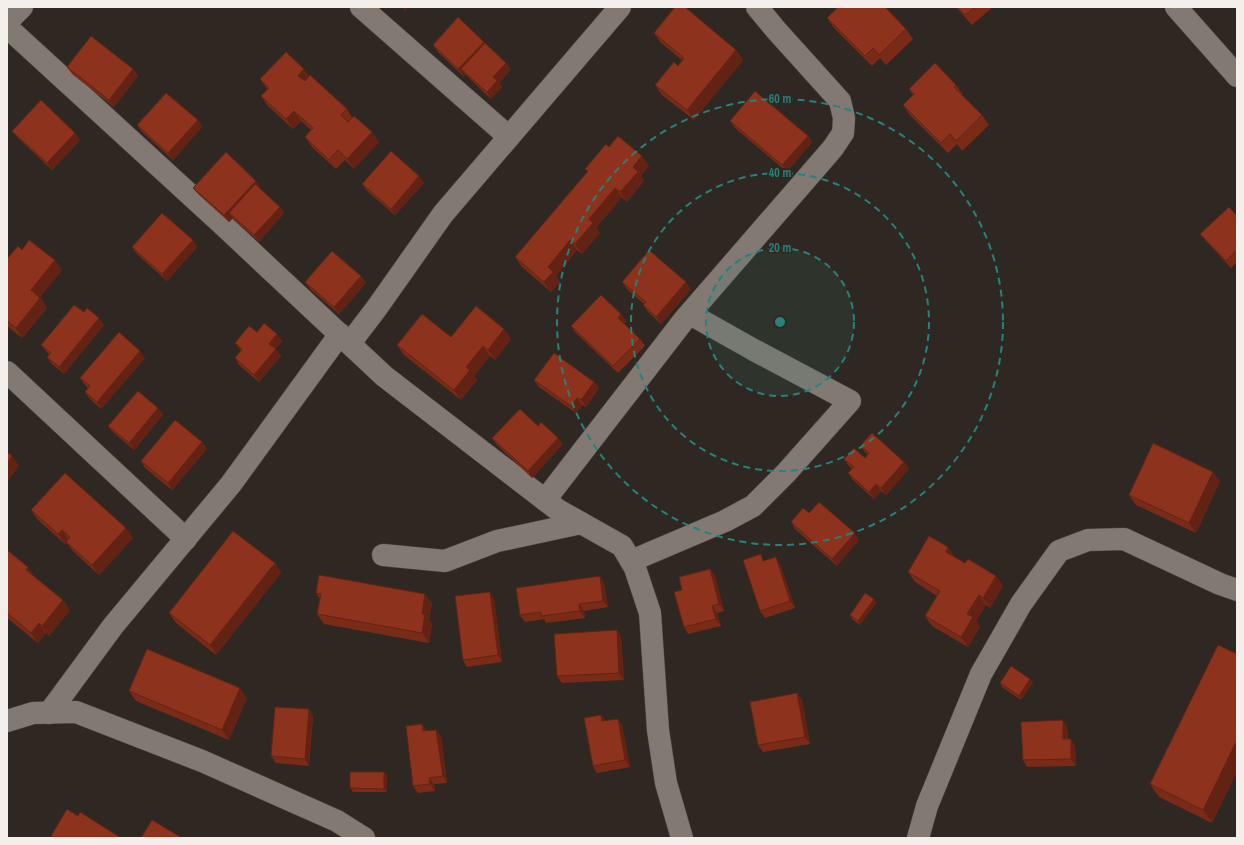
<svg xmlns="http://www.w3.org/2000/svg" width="1244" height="845" viewBox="0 0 1244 845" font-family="'Archivo Narrow',sans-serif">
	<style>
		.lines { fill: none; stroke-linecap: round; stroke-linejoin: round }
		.minor-casing { stroke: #4c4642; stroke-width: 23 }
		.minor { stroke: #817972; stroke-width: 22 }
		.wall { fill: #792b18 }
		.shaded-wall { fill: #632314 }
		.building { fill: #8d321c; stroke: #632314 }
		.ring { fill: none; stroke: #26827a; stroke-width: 2; stroke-dasharray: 7 5 }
		.centre { fill: #26827a; stroke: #2f2822; stroke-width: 2 }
		.ring-label { font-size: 12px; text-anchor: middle; font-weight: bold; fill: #26827a; stroke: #2f2822; stroke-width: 3.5; stroke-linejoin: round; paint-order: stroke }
	</style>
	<rect width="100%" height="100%" fill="#2f2822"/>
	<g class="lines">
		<defs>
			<g id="minor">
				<polyline points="361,7 509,137"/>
				<polyline points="1176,7 1237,76"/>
				<polyline points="7,22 22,7"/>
				<polyline points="7,27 223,225 384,376 558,510 622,546 635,568 650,613 658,730 666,783 682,838"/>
				<polyline points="350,343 376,309 443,214 620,7"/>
				<polyline points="7,372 186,539"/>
				<polyline points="545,500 684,320 833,148 843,133 844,118 840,101 776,30 757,7"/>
				<polyline points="383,555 445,561 497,541 581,523"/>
				<polyline points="631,561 725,521 753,506 786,473 850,401 754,350 690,314"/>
				<polyline points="49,713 113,626 231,484 340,334"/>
				<polyline points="7,721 33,713 76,712 202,761 337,821 364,838"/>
				<polyline points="918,838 927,806 981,674 1021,604 1059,551 1088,540 1124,539 1220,584 1237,590"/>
			</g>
		</defs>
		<use href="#minor" class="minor-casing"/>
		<use href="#minor" class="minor"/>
	</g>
	<g class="wall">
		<polygon points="837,7 886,7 888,10 906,29 913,39 886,65 880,58 872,66 834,28 827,18 837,8"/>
		<polygon points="956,7 993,7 972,25"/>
		<polygon points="654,33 736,50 743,60 694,120 662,95 655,85 678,66 682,60 661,43"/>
		<polygon points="484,42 511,69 499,83 502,87 491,99 465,74 463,76 438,52 433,45"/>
		<polygon points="67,67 133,69 138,76 114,107 72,74"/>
		<polygon points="309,76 347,109 352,117 379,142 354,169 345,160 336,169 312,147 305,137 311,130 301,121 293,129 268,106 261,96 267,89 260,79"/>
		<polygon points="956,85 963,95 962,96 982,115 989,125 962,151 957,144 948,153 910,115 903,105 913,95 909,89"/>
		<polygon points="198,120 202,127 173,160 142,132 137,125"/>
		<polygon points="730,121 808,136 812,142 787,172 735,128"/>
		<polygon points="12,131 75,133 80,140 52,170 17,137"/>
		<polygon points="609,147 649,166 641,176 644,181 627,202 622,197 596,228 600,233 582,254 577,250 556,276 560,282 551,292 522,267 515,257 588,172 585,169"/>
		<polygon points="424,183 395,215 367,191 362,184"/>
		<polygon points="193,188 261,188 260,189 280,207 284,213 259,242 234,220 233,218 229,222 198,194"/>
		<polygon points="1237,216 1237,262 1231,268 1205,240 1200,234"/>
		<polygon points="193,240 197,247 167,281 137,254 132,247"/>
		<polygon points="22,250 62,270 40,297 47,308 22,338 7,326 7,259"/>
		<polygon points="361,276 366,283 339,314 310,289 305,282"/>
		<polygon points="622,282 691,289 661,324 648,312 643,305 644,304 627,289"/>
		<polygon points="84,312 99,318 104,325 64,374 52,364 47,357 49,354 46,351 41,345"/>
		<polygon points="621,314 626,321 624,324 640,339 645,346 618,373 576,333 571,326"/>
		<polygon points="504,329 511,339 495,360 490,356 474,376 477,380 461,400 404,355 397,345"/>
		<polygon points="257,332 282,341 275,349 281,356 259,382 239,365 235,358 241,350 235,343"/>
		<polygon points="145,358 101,409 89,398 85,392 88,388 85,385 80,378"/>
		<polygon points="534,380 594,382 599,388 586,407 582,405 576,413 539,387"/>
		<polygon points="158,408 163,415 134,450 113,432 108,426"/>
		<polygon points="538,426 563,444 532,478 497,445 492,438"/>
		<polygon points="202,442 207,449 172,490 145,468 141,461"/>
		<polygon points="860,446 904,462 909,469 886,495 881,491 874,499 853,480 848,473 852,469 849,466 844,459 865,458 868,455 865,452"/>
		<polygon points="1220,481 1196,533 1136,505 1129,495"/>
		<polygon points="31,510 133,538 99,575 73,551 67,543 65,544 38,520"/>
		<polygon points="809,513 859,540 837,566 795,529 791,522"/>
		<polygon points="7,550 34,576 63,600 70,610 49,636 46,633 38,643 7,618"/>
		<polygon points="955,557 965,563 996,576 1003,586 990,608 986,605 976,621 980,627 968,647 932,626 925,616 937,596 915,582 908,572"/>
		<polygon points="275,563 281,573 216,655 176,623 169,613"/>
		<polygon points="780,564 795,608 765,618 760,611"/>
		<polygon points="710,569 715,576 724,611 717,613 721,626 688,634 684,627 682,590"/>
		<polygon points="604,583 608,607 584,611 585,618 546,623 544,619 525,622 520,615"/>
		<polygon points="316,593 432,603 429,620 432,624 429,643 324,624 317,614 320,599"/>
		<polygon points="494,599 502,662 467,667 463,660"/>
		<polygon points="874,599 876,603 860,625 852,619 850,615"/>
		<polygon points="617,630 621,637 624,680 562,683 557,676"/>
		<polygon points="1237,654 1237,771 1212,823 1159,797 1150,784"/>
		<polygon points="1033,682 1021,700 1002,687 1000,683"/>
		<polygon points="129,691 247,698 229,740 136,701"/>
		<polygon points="797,693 802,700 810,744 763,752 758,745"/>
		<polygon points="601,715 605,721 622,725 630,767 597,773 593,766"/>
		<polygon points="313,716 309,766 276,763 271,756"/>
		<polygon points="422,724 426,731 441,736 447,783 434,784 435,791 418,793 413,786"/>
		<polygon points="1067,727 1068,739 1075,746 1076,766 1027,767 1023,760"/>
		<polygon points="384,772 387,775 387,792 353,792 350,788"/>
	</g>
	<g class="shaded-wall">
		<polygon points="403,7 408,7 405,11"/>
		<polygon points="484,42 489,48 461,69 465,74 463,76 458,69"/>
		<polygon points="736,50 743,60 694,120 687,110"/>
		<polygon points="506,63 511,69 499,83 502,87 491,99 487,92 493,77"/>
		<polygon points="133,69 138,76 114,107 109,100"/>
		<polygon points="304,69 311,79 305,85 298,76"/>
		<polygon points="294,111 301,121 293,129 286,119"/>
		<polygon points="198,120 202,127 173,160 168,153"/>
		<polygon points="372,132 379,142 354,169 347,159"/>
		<polygon points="75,133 80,140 52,170 47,163"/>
		<polygon points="808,136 812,142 787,172 782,165"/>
		<polygon points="642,156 649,166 641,176 644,181 627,202 620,192 633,167"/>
		<polygon points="419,176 424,183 395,215 391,209"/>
		<polygon points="256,181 261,188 234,217 229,213 233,218 229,222 224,215"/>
		<polygon points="615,188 622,197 596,228 600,233 582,254 575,244 589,219"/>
		<polygon points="280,207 284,213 259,242 254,235"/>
		<polygon points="193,240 197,247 167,281 162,274"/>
		<polygon points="570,240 577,250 556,276 560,282 551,292 544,282 548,267"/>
		<polygon points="55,260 62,270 38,300 31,290"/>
		<polygon points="361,276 366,283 339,314 334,307"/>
		<polygon points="686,282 691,289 661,324 656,317"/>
		<polygon points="40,298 47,308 22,338 16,328"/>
		<polygon points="621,314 626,321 622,325 618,318"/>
		<polygon points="99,318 104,325 64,374 59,367"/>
		<polygon points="504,329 511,339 495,360 488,350"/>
		<polygon points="277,334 282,341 274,351 269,344"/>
		<polygon points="483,346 490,356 474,376 477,380 461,400 454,390 466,367"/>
		<polygon points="276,349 281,356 259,382 254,375"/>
		<polygon points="140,351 145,358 101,409 97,402"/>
		<polygon points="594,382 599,388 586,407 581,400"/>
		<polygon points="577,398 582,405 576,413 571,406"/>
		<polygon points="158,408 163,415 134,450 129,443"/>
		<polygon points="558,438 563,444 532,478 528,471"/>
		<polygon points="202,442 207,449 172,490 168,483"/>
		<polygon points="12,456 19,466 7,482 7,463"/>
		<polygon points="904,462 909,469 886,495 881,488"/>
		<polygon points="1213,472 1220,481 1196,533 1189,523"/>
		<polygon points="876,484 881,491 874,499 869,492"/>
		<polygon points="126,528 133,538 99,575 92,565"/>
		<polygon points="62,530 69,540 65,544 58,534"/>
		<polygon points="855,533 859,540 837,566 832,559"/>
		<polygon points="948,547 955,557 946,552"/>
		<polygon points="776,557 780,564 795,608 790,601"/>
		<polygon points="275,563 281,573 216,655 210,645"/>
		<polygon points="28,567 35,577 26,570"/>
		<polygon points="710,569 715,576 724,611 719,604"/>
		<polygon points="600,576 604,583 608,607 603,601"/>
		<polygon points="996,576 1003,586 990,608 983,598"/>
		<polygon points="490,592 494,599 502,662 498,655"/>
		<polygon points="425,594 432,603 429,620 432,624 429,643 422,633 422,614"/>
		<polygon points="979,595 986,605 976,621 980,627 968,647 961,637 967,614"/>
		<polygon points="874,599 876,603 860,625 858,621"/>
		<polygon points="63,600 70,610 49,636 42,626"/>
		<polygon points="579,604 584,611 585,618 580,611"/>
		<polygon points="712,606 717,613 721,626 716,619"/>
		<polygon points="39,623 46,633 38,643 31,633"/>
		<polygon points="617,630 621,637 624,680 619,673"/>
		<polygon points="1030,679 1033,682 1021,700 1019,696"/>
		<polygon points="240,688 247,698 229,740 222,730"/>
		<polygon points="797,693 802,700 810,744 805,737"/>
		<polygon points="309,709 313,716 309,766 305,759"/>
		<polygon points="601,715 606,722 602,721"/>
		<polygon points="618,719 622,725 630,767 625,760"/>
		<polygon points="1063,720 1067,727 1068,746 1063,739"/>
		<polygon points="422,724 427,731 423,731"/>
		<polygon points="436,730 441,736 447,783 443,776"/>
		<polygon points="1071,739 1075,746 1076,766 1071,759"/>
		<polygon points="1237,740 1237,771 1212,823 1203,810"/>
		<polygon points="384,772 387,775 387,792 384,789"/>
		<polygon points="429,778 434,784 435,791 430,784"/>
	</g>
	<g class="building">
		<polygon points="675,7 685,7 736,50 687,110 655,85 674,62 678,66 684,58 654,33"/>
		<polygon points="838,7 885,7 906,29 879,55 873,48 865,56 827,18"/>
		<polygon points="957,7 975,7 965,15"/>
		<polygon points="458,17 484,42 458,69 433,45"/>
		<polygon points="91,36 133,69 109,100 67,67"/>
		<polygon points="485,43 506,63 493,77 497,81 487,92 461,69"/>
		<polygon points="286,52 304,69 298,76 305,81 310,75 347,109 341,115 348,122 354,116 372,132 347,159 338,150 329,160 305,137 313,128 294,111 286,119 261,96 269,88 260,79"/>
		<polygon points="935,63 956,85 954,87 982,115 956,141 950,134 941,143 903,105 914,94 909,89"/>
		<polygon points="755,91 808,136 782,165 730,121"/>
		<polygon points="166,93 198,120 168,153 137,125"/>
		<polygon points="41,100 75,133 47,163 12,131"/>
		<polygon points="618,136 642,156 633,167 638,172 620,192 615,188 589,219 593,223 575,244 570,240 548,267 553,272 544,282 515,257 588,171 585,169 606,144 609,147"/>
		<polygon points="391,151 419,176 391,209 362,184"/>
		<polygon points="226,152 256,181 224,215 193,188"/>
		<polygon points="255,184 280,207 254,235 229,213"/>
		<polygon points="1229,207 1237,216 1237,250 1226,261 1200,234"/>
		<polygon points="162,213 193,240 162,274 132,247"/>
		<polygon points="29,240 55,260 31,290 40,298 16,328 7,321 7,259 18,246 22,250"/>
		<polygon points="649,250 686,282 656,317 643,305 646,302 622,282"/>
		<polygon points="332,251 361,276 334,307 305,282"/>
		<polygon points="601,295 621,314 618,318 640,339 613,366 571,326"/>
		<polygon points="74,305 84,312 87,308 99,318 59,367 47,357 51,353 41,345"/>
		<polygon points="476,306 504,329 488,350 483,346 466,367 470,370 454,390 397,345 422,314 451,337"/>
		<polygon points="264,323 277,334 269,344 276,349 254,375 235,358 242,349 235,343 249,326 257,332"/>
		<polygon points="119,332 140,351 97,402 85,392 90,386 80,378"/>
		<polygon points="554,353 594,382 581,400 577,398 571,406 534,380"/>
		<polygon points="138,391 158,408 129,443 108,426"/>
		<polygon points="520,409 538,426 541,422 558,438 528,471 492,438"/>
		<polygon points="175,420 202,442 168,483 141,461"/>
		<polygon points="872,433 904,462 881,488 876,484 869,492 848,473 854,467 844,459 854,448 865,458 869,453 860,446"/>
		<polygon points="1153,443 1213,472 1189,523 1129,495"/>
		<polygon points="7,452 12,456 7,463"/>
		<polygon points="65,473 126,528 92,565 66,542 70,537 62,530 58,534 31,510"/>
		<polygon points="819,502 855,533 832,559 791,522 803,508 809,513"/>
		<polygon points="233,531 275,563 210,645 169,613"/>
		<polygon points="929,536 948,547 946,552 965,563 968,559 996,576 983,598 979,595 967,614 973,617 961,637 925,616 940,591 908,572"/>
		<polygon points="7,550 28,567 26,570 63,600 42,626 39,623 31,633 7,613"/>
		<polygon points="761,554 763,561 776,557 790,601 760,611 743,560"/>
		<polygon points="710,569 719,604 712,606 716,619 684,627 674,592 682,590 679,577"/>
		<polygon points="319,575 425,594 422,614 425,614 422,633 317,614 321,594 316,593"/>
		<polygon points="600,576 603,601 579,604 580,611 541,616 541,612 520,615 516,588"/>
		<polygon points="490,592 498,655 463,660 455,596"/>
		<polygon points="865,593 874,599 858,621 850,615"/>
		<polygon points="617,630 619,673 557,676 554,634"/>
		<polygon points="1218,645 1237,654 1237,740 1203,810 1150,784"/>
		<polygon points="147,649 240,688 222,730 129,691"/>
		<polygon points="1011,666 1030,679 1019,696 1000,683"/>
		<polygon points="797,693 805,737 758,745 750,702"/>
		<polygon points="275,707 309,709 305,759 271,756"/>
		<polygon points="601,715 602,721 618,719 625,760 593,766 584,718"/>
		<polygon points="1063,720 1063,739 1071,739 1071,759 1023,760 1021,722"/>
		<polygon points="422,724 423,731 436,730 443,776 429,778 430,784 413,786 406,726"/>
		<polygon points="350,772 384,772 384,789 350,788"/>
		<polygon points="67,809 78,816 80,812 121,838 55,838 51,836"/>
		<polygon points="152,820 182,838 141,838"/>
	</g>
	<circle cx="780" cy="322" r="74" fill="#26827a" fill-opacity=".12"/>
	<g class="ring">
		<circle cx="780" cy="322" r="74"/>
		<circle cx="780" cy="322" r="149"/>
		<circle cx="780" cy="322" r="223"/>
	</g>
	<circle cx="780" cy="322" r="6" class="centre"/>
	<g class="ring-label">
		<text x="780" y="103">60 m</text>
		<text x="780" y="177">40 m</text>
		<text x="780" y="252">20 m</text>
	</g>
	<rect width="1244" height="845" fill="none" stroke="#f4efeb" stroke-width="16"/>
</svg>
